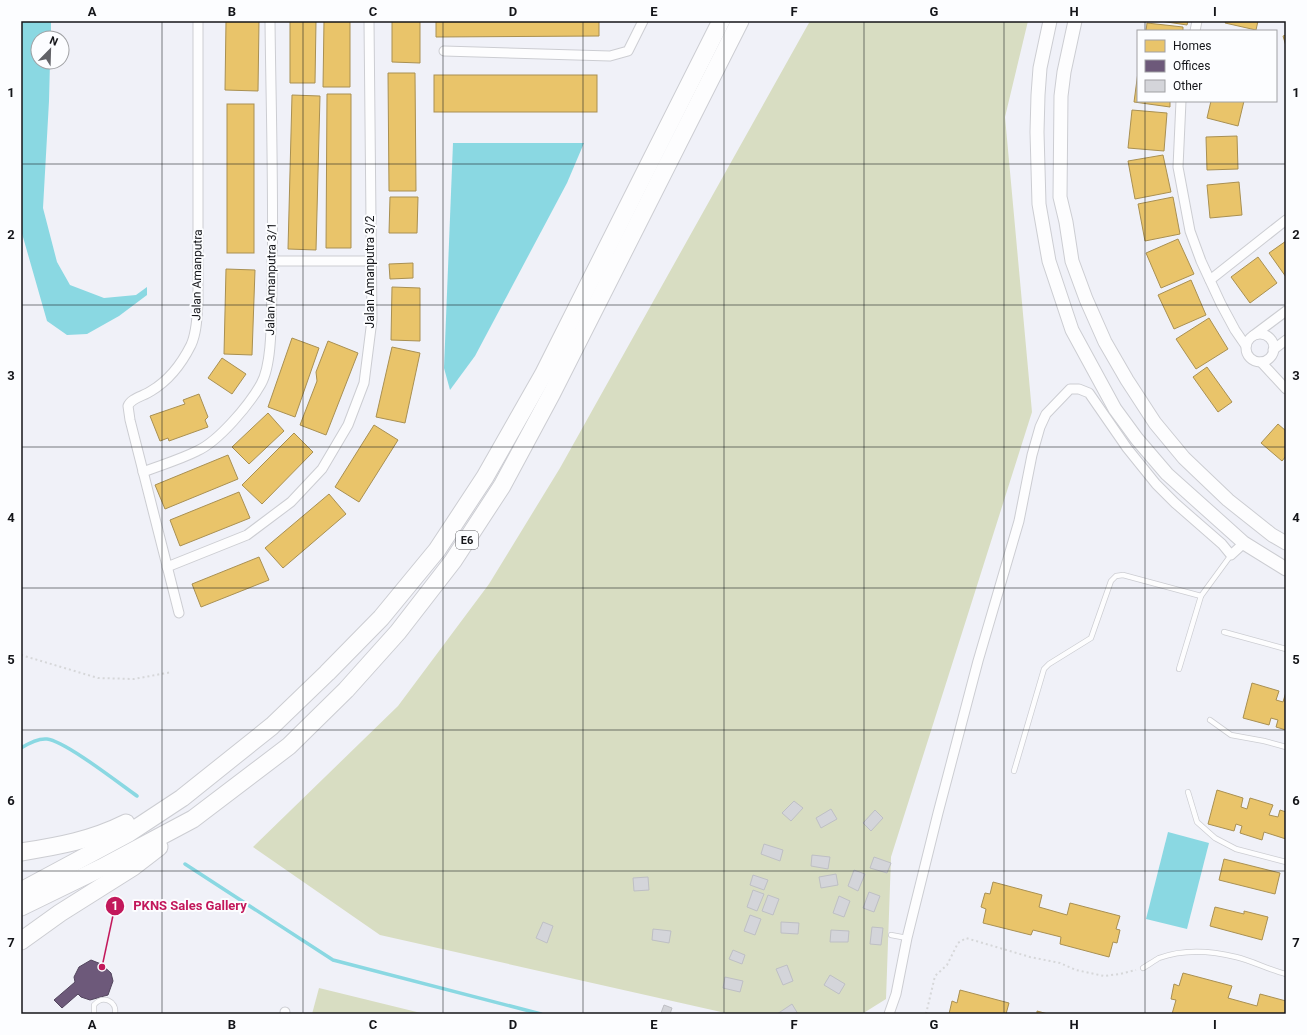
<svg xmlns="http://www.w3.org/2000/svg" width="1307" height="1035" viewBox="0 0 1307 1035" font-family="Roboto,sans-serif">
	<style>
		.green { fill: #d8ddc2 }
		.water { fill: #8ad8e2 }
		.homes { fill: #e9c46a; stroke: #a99052 }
		.offices { fill: #6d597a; stroke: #52455d }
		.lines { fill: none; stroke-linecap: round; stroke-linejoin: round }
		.stream { stroke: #8ad8e2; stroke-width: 3.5 }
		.building { fill: #d4d5da; stroke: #bebfc4 }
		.service-casing { stroke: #cccdd2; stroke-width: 6 }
		.minor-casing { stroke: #cccdd2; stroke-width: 11 }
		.secondary-casing { stroke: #cccdd2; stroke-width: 15 }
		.motorway-casing { stroke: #cccdd2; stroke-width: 19 }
		.path { stroke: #d6d7d9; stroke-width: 2; stroke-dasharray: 2 3; stroke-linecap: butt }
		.service { stroke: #fdfdfe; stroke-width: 4.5 }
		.minor { stroke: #fdfdfe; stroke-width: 9 }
		.secondary { stroke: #fdfdfe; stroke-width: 13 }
		.motorway { stroke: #fdfdfe; stroke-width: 17 }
		.grid { fill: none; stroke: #141519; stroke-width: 1; stroke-opacity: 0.55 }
		.labels { text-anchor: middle; stroke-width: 4; stroke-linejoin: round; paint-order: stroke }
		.shield { fill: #fcfdff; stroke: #5a5b5e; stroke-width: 1 }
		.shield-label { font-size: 11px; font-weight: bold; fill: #141519 }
		.street-label { font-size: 12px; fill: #141519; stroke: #fcfdff }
		.leader { fill: none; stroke: #c2185b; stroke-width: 1.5 }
		.callout-dot { fill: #c2185b; stroke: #fcfdff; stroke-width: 1.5 }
		.mark-label { font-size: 12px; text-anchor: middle; font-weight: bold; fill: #fff }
		.callout-label { font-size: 13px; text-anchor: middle; font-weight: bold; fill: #c2185b; stroke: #fcfdff; stroke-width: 4; stroke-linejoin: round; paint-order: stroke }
		.neatline { fill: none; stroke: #141519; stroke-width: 1.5 }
		.grid-label { font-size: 13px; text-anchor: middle; font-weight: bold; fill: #141519 }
	</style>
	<rect width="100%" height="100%" fill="#f0f1f8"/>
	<g class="green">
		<polygon points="810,21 1028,21 1005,117 1032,412 891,857 886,999 862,1014 730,1014 380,935 253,847 398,706 489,584 560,468"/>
		<polygon points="319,988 425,1014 312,1014"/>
	</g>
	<g class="water">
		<polygon points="21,21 51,21 51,38 38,38 38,62 50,62 49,101 43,208 57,262 70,285 104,298 136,295 147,287 147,295 119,316 87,334 67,335 47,321 21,230"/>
		<polygon points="453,143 584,143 567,183 475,356 450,390 444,368"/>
		<polygon points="1168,832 1209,843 1187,929 1146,919"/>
	</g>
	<g class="homes">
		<polygon points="226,21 259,21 258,91 225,90"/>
		<polygon points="290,21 316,21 315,83 290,83"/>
		<polygon points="324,21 350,21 350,87 323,87"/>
		<polygon points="392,21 420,21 420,63 392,62"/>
		<polygon points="436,21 599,21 599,36 436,37"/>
		<polygon points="1160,21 1188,21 1187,25"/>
		<polygon points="1226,21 1258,21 1256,30 1225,23"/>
		<polygon points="1147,23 1183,27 1183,31 1146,31"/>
		<polygon points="1286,35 1286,46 1283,36"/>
		<polygon points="1138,72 1138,101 1170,101 1170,107 1134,102"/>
		<polygon points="388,73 415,73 416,191 389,191"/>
		<rect x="434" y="75" width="163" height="37"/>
		<polygon points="327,94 351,94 351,248 326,248"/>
		<polygon points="292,95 320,96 316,250 288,249"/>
		<polygon points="1211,101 1244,101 1238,126 1207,118"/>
		<rect x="227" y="104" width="27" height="149"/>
		<polygon points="1132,110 1167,113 1164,151 1128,148"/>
		<polygon points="1237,136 1238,169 1207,170 1206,137"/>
		<polygon points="1163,155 1171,192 1135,199 1128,161"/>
		<polygon points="1239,182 1242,215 1210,218 1207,185"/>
		<polygon points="390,197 418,197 417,233 389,233"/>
		<polygon points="1173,197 1180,234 1145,241 1138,204"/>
		<polygon points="1178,239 1194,274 1161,288 1146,253"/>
		<polygon points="1286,241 1286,277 1269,253"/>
		<polygon points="1258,257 1277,283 1250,303 1231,277"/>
		<polygon points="413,263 413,278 390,279 389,264"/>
		<polygon points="226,269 255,270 252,355 224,354"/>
		<polygon points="1191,280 1206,315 1174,329 1158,295"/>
		<polygon points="392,287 420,288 420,341 391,340"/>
		<polygon points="1209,318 1228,349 1196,369 1176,339"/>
		<polygon points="292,338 319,348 295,417 268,407"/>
		<polygon points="328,341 358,353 326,435 300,425 317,381 316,372"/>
		<polygon points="392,347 420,353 405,423 376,417"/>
		<polygon points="222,358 246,374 232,394 208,378"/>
		<polygon points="1207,367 1232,402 1218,412 1193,377"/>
		<polygon points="199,394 208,417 205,420 208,427 169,441 168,438 160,441 150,416 185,404 183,400"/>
		<polygon points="268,413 284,431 249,464 232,447"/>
		<polygon points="1278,424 1286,431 1286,456 1282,461 1261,443"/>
		<polygon points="374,425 398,440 359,502 335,487"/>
		<polygon points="294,433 313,452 262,504 242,485"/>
		<polygon points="228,455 238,479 165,509 155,485"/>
		<polygon points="239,492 250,518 180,546 170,520"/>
		<polygon points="329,494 346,514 283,568 265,548"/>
		<polygon points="259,557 269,580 201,607 192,584"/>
		<polygon points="1252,683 1279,691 1276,700 1283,702 1286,692 1286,730 1276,727 1278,720 1271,718 1269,725 1243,718"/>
		<polygon points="1217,790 1243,798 1241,807 1247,809 1250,798 1273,805 1269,815 1278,817 1280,810 1286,812 1286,839 1264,832 1262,840 1240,833 1242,826 1236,824 1234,831 1208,824"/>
		<polygon points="1224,859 1280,873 1275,894 1219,880"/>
		<polygon points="993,882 1042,895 1039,907 1067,915 1070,903 1120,916 1116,929 1120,930 1117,943 1113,942 1109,957 1060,944 1061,937 1033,930 1031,935 983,923 986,909 981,907 985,893 990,894"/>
		<polygon points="1215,907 1244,914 1244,911 1268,917 1262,940 1210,926"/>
		<polygon points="1183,973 1232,986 1228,998 1257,1006 1260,994 1286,1001 1286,1014 1172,1014 1176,1000 1171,999 1174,984 1179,986"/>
		<polygon points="960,990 1009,1003 1006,1014 949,1014 952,1001 957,1003"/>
		<polygon points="1037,1011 1048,1014 1037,1014"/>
	</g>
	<polygon class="offices" points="91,960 101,964 111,973 113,981 108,995 90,1000 81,997 78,994 62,1008 54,1000 75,982 74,977 79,967"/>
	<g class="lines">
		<g class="stream">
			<path d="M21,748C29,743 38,738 47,739C65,741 120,784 137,796"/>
			<polyline points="185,864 333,960 541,1014"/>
		</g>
	</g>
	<g class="building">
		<polygon points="794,801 803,808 791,821 782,813"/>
		<polygon points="831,809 837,819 821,828 816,818"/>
		<polygon points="875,810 883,818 871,831 863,823"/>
		<polygon points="764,844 783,850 780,861 761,854"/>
		<polygon points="812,855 830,857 828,869 811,866"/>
		<polygon points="874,857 891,863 887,873 870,868"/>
		<polygon points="854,870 865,874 858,891 848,886"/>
		<polygon points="836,874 838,885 821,888 819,877"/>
		<polygon points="753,875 768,880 764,890 750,885"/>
		<polygon points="648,877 649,890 634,891 633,878"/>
		<polygon points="753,890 764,894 757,911 747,907"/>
		<polygon points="869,892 880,896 874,912 863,908"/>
		<polygon points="768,895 779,899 773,915 762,911"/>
		<polygon points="839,896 850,901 844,917 833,913"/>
		<polygon points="750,915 761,919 755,935 744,931"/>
		<polygon points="543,922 553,926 547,943 536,938"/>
		<polygon points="781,922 799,923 798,934 781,933"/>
		<polygon points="872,927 883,928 881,945 870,944"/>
		<polygon points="653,929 671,931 669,943 652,940"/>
		<polygon points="831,930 849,931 848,942 830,942"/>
		<polygon points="733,950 745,955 742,964 729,959"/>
		<polygon points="787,965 793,981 783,985 776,969"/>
		<polygon points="830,975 845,984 839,994 824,985"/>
		<polygon points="725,977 743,981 740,992 723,988"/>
		<polygon points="792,1004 798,1014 777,1014"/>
		<polygon points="664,1005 672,1008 670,1014 661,1013"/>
	</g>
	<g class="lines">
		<defs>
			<g id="service">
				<polyline points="1224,632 1286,649"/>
				<polyline points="1179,669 1201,596 1231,555"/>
				<polyline points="1210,720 1231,735 1264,741 1286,747"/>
				<polyline points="1014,771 1044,669 1049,664 1091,638 1111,581 1116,576 1123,575 1201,596"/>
				<polyline points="1188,792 1197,822 1215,838 1236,849 1286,862"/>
				<polyline points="891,935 907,938"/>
				<path d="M1143,968C1148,965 1154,961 1159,958C1183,949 1212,951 1236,957C1253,961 1269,970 1286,974"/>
				<path d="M94,1014V1005C102,995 117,1000 115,1014"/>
			</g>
			<g id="minor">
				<polyline points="1195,31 1197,21"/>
				<polyline points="444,51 610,56 628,51 643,21"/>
				<polyline points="1181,101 1178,167 1190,231 1201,261 1221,304 1235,330 1246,346"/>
				<polyline points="272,261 371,261"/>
				<polyline points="1210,280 1286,220"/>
				<circle cx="1260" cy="348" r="14"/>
				<polyline points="1254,335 1286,311"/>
				<polyline points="1273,350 1286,340"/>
				<polyline points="1261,362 1286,389"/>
				<path d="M143,472C161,465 179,460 197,451C219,441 249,405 261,384C273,363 271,313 272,288C274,199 271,110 270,21"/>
				<polyline points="167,567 247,535 291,502 322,469 348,425 364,383 372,320 369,21"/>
				<path d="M179,613L130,420L128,406C131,398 144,396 151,391C168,381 182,363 191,345C197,332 197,316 198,302V21"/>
				<polyline points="285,1014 285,1012"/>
				<polyline points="889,1014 896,994 907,938 938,813 978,661 1019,521 1032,455 1040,427 1046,414 1070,389 1079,389 1089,393 1127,448 1156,484 1175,503 1222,544 1231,555 1244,543"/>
			</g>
			<g id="secondary">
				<polyline points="1050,21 1040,68 1038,95 1037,132 1039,204 1049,261 1072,330 1115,409 1137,439 1167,474 1244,543 1286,569"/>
				<polyline points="1075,21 1064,72 1061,96 1060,197 1066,222 1072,261 1086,299 1105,342 1127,380 1155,423 1184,458 1228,500 1272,535 1286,543"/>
			</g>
			<g id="motorway">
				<path d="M21,852C59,846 92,840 126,823"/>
				<polyline points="21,891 129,833 182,798 272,726 327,673 381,618 437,550 485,477 543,375 721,21"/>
				<polyline points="21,907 101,868 193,819 289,746 346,690 398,632 453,561 502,486 552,393 740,21"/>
				<polyline points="21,941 60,913 133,867 159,847"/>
			</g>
		</defs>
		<use href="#service" class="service-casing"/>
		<use href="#minor" class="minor-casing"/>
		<use href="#secondary" class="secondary-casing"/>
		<use href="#motorway" class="motorway-casing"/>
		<g class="path">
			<polyline points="21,655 98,678 134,679 172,672"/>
			<polyline points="926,1014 935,976 947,965 958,943 966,938 1030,957 1060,963 1076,970 1104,976 1120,974 1136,970"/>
		</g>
		<use href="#service" class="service"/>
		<use href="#minor" class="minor"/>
		<use href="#secondary" class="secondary"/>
		<use href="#motorway" class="motorway"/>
	</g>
	<path class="grid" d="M162,21V1014M303,21V1014M443,21V1014M583,21V1014M724,21V1014M864,21V1014M1004,21V1014M1145,21V31M1145,101V1014M21,164H1286M21,305H1286M21,447H1286M21,588H1286M21,730H1286M21,871H1286"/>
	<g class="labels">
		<rect class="shield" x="456" y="531" width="22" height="18" rx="3"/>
		<g class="shield-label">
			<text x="467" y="544">E6</text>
		</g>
		<g class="street-label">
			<text transform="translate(370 272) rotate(-90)" y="4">Jalan Amanputra 3/2</text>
			<text transform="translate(197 275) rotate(-89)" y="4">Jalan Amanputra</text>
			<text transform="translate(271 279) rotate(-89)" y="4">Jalan Amanputra 3/1</text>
		</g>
	</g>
	<path class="leader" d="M102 967L115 906"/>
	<g class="callout-dot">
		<circle cx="102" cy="967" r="4"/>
		<circle cx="115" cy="906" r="10"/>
	</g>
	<g class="mark-label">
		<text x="115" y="910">1</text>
	</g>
	<g class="callout-label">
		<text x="190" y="910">PKNS Sales Gallery</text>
	</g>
	<rect width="1307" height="1035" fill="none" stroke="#fcfdff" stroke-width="44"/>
	<rect x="1137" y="30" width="140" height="72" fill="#fcfdff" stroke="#9fa0a3"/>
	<rect x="1145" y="40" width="20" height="12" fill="#e9c46a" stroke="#9fa0a3"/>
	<text x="1173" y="50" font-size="12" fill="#141519">Homes</text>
	<rect x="1145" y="60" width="20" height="12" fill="#6d597a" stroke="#9fa0a3"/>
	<text x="1173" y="70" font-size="12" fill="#141519">Offices</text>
	<rect x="1145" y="80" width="20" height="12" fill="#d4d5da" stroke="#9fa0a3"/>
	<text x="1173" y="90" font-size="12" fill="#141519">Other</text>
	<g transform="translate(50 50) rotate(23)"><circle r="19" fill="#fcfdff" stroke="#9fa0a3"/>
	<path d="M0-3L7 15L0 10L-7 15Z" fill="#616267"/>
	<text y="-6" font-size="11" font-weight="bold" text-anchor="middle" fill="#141519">N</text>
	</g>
	<rect x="22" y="22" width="1263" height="991" class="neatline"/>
	<g class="grid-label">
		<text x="92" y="16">A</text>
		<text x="232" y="16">B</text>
		<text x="373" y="16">C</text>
		<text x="513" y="16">D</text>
		<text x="654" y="16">E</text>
		<text x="794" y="16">F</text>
		<text x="934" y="16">G</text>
		<text x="1074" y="16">H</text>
		<text x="1215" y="16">I</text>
		<text x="11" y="97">1</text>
		<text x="1296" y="97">1</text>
		<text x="11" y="239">2</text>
		<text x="1296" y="239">2</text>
		<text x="11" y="380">3</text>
		<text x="1296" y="380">3</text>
		<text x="11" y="522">4</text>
		<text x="1296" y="522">4</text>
		<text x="11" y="664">5</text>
		<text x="1296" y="664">5</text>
		<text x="11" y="805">6</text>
		<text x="1296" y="805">6</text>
		<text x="11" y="947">7</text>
		<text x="1296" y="947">7</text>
		<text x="92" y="1029">A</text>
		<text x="232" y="1029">B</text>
		<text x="373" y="1029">C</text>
		<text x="513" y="1029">D</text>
		<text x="654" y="1029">E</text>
		<text x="794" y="1029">F</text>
		<text x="934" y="1029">G</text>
		<text x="1074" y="1029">H</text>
		<text x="1215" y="1029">I</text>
	</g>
</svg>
